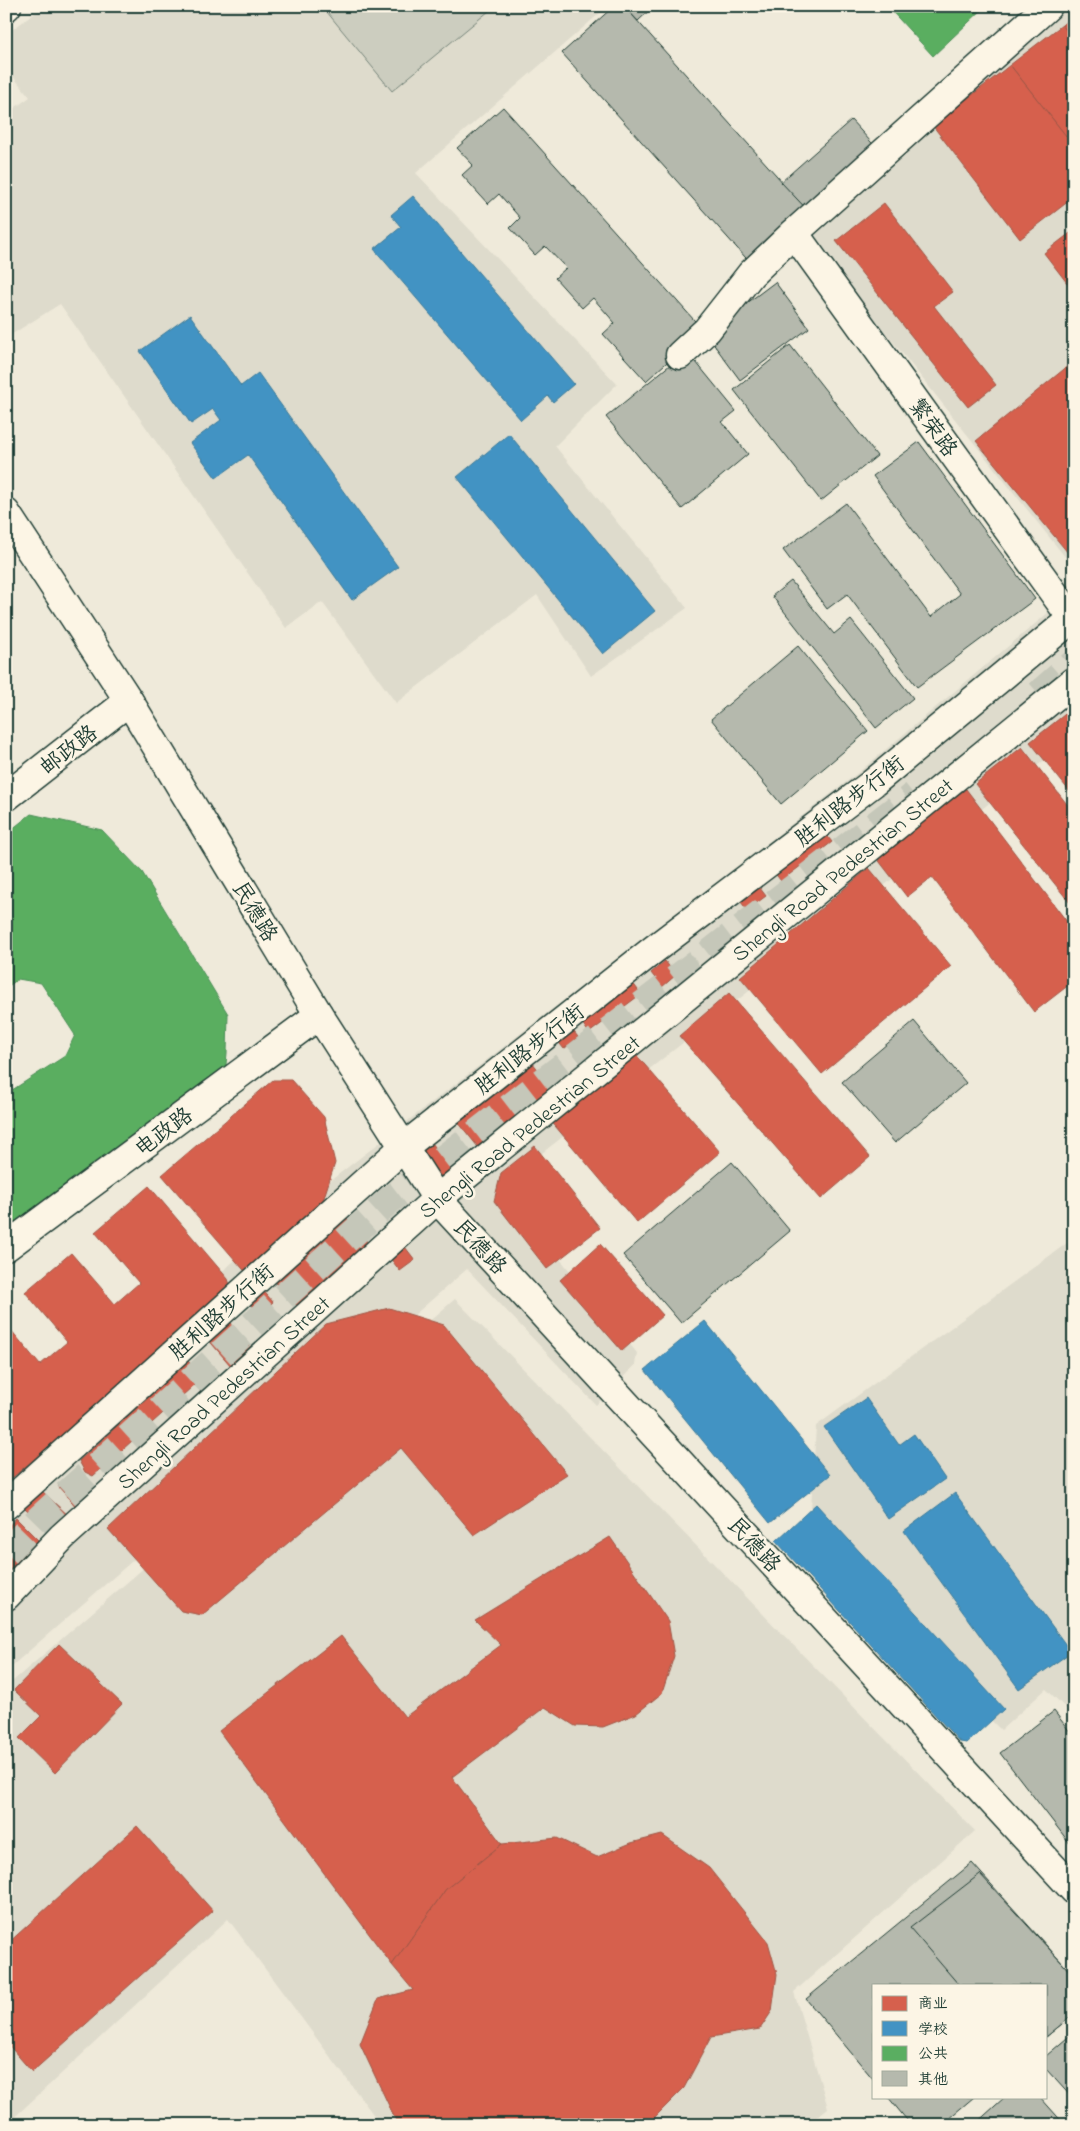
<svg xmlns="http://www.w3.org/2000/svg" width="1080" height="2131" viewBox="0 0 1080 2131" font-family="'Indie Flower','LXGW WenKai TC',sans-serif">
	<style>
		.built { fill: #dedbcc }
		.green { fill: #cccdbf; stroke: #76857a }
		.shops { fill: #d6604d; stroke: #9f5646 }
		.schools { fill: #4393c3; stroke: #387998 }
		.public { fill: #5aae61; stroke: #488c54 }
		.building { fill: #b5b9ad; stroke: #1f3d34 }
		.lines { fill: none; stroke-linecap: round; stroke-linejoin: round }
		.minor-tunnel { stroke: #c5c7b9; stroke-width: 28; stroke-dasharray: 28 14; stroke-linecap: butt }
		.minor-casing { stroke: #1f3d34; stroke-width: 31 }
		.major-casing { stroke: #1f3d34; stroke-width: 31 }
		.minor { stroke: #fcf5e5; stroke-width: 28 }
		.major { stroke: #fcf5e5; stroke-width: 28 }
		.labels { text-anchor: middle; stroke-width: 5; stroke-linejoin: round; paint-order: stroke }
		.street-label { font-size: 22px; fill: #1f3d34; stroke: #fcf5e5 }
	</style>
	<rect width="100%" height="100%" fill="#efeada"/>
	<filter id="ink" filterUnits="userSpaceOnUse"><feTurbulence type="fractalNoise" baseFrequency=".02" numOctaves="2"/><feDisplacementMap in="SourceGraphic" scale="10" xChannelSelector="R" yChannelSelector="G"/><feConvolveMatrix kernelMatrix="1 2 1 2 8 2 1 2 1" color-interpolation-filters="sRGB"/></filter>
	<g filter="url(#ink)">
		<g class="built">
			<polygon points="45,6 608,6 416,173 617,384 555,446 687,608 591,676 537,595 396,703 322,602 286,628 60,304 6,338 6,114 30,97 6,68 6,34"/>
			<polygon points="1063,6 1074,6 1074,568 801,227"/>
			<polygon points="1074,591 1074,737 519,1171 506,1193 637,1353 635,1365 596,1405 467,1269 6,1671 6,1456 308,1198 859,772"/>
			<polygon points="1074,1238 1074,1716 1046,1689 1001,1730 809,1541 816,1426"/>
			<polygon points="455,1299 975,1831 794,1992 828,2108 806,2125 381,2125 228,1919 6,2125 6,1687"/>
		</g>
		<polygon class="green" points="322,6 495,6 392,91"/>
		<g class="shops">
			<polygon points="1074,15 1074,40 1062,25"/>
			<polygon points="1062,25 1074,40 1074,146 1010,65"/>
			<polygon points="1010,65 1074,146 1074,197 1020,239 933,126"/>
			<polygon points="884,203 953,292 934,306 996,385 968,407 836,241"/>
			<polygon points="1074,230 1074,292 1044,253"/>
			<polygon points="1074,361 1074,559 1073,559 976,441"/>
			<polygon points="1074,707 1074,797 1030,742"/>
			<polygon points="1022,747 1074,813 1074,908 975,784"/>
			<polygon points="966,789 1074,931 1074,981 1034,1012 932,877 907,897 876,857"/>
			<polygon points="820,827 832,842 781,881 770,867"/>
			<polygon points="869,868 951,966 822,1074 740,977"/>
			<polygon points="753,879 766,896 747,910 735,894"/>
			<polygon points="665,961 676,975 662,987 651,973"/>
			<polygon points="629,978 641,994 589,1033 578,1017"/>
			<polygon points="729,993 870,1157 821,1199 679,1036"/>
			<polygon points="567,1023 578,1037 564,1049 553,1035"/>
			<polygon points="632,1050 720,1152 637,1223 550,1120"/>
			<polygon points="528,1057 552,1087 478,1147 454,1117"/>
			<polygon points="273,1080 291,1080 324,1117 335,1163 318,1216 249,1276 162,1175"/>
			<polygon points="429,1139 454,1172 439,1184 414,1150"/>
			<polygon points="535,1146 600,1228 547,1269 494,1201 501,1173"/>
			<polygon points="149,1186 228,1279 232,1291 6,1483 6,1324 40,1365 67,1342 25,1292 71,1253 115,1304 139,1283 95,1232"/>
			<polygon points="341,1211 369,1244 299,1308 270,1277"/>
			<polygon points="402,1243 415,1260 400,1271 387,1254"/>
			<polygon points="600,1244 663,1315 622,1351 560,1280"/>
			<polygon points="261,1288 273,1302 259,1314 247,1300"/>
			<polygon points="389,1308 444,1325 567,1474 474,1535 401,1448 202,1615 181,1611 108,1529 326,1324"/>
			<polygon points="227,1318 252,1348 231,1366 206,1337"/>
			<polygon points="188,1361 202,1378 93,1476 85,1472 79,1461"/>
			<polygon points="76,1471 95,1494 78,1509 58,1486"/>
			<polygon points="41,1490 72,1519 15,1579 6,1571 6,1529 16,1518 39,1541 49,1531 25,1508"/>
			<polygon points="610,1537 668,1621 674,1656 662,1693 636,1714 603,1727 575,1726 545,1707 452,1777 502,1844 446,1889 392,1965 219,1731 341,1636 405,1717 501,1645 475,1620"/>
			<polygon points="59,1644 122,1704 55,1773 19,1738 41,1716 14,1690"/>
			<polygon points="137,1826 213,1911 32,2072 6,2042 6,1945"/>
			<polygon points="662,1835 709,1868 768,1942 777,1974 772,2011 760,2029 711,2037 684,2088 647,2125 398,2125 360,2044 378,1999 413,1990 392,1965 446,1889 502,1844 557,1838 597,1857 631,1843"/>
		</g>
		<g class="schools">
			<polygon points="413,196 574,384 553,402 548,396 521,420 374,249 401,227 391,215"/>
			<polygon points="190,315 241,386 258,373 398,567 352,600 248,455 216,478 190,443 221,420 213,409 191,424 140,351"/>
			<polygon points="509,434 655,611 603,654 457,477"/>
			<polygon points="705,1321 830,1475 770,1523 645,1370"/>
			<polygon points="866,1398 899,1445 914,1434 945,1479 888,1519 824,1427"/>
			<polygon points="955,1493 1071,1652 1019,1689 904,1531"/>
			<polygon points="816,1504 1004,1709 967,1743 960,1742 776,1541"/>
		</g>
		<g class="public">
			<polygon points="887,6 986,6 933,56"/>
			<polygon points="31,814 102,830 142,872 228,1014 227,1053 225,1075 6,1239 6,1094 65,1056 75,1035 41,983 18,979 6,988 6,834"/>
		</g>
		<g class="building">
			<polygon points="614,6 624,6 812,215 754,267 562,53"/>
			<polygon points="624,6 654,6 638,21"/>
			<polygon points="503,107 703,330 646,381 603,334 615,323 593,298 582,308 555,278 566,268 545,246 535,255 510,228 520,218 499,194 488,204 462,175 473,165 457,148"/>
			<polygon points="851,120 881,153 812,215 781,182"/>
			<polygon points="775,282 809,328 740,380 706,334"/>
			<polygon points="790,345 877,456 821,501 734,390"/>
			<polygon points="687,351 736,411 722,422 748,454 682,509 606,417"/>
			<polygon points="919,442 1035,599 917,687 847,594 827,609 783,550 846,503 931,617 960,594 873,476"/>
			<polygon points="791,581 834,634 851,620 913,698 876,728 772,596"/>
			<polygon points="798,646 868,731 781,804 711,719"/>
			<polygon points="914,1021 966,1083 895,1143 842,1082"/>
			<polygon points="732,1162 790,1231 681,1323 623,1255"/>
			<polygon points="1054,1711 1074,1737 1074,1849 1000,1753"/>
			<polygon points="972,1863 1074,1976 1074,2014 1046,2037 1046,1985 874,1985 874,2080 806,1999"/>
			<polygon points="980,1874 1074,1976 1074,2014 1046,2037 1046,1985 959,1985 910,1928"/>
			<polygon points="1074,2032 1074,2100 1046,2069 1046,2056"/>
			<polygon points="888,2097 974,2097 941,2125 911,2125"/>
			<polygon points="1005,2097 1040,2097 1065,2125 974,2125"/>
		</g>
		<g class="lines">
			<g class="minor-tunnel">
				<polyline points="1039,694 1074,663"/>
				<polyline points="6,1553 39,1519 390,1200 914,795"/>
			</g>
			<defs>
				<g id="minor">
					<polyline points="6,7 7,6"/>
					<polyline points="794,233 1074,621"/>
					<polyline points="680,355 707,330 751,274 794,233 1048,6"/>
					<polyline points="6,797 129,701"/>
					<polyline points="6,1247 319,1015"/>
					<polyline points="6,1505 404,1147 653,950 873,783 1074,617"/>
					<polyline points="6,1596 62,1537 437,1199 1074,681"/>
				</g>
				<polyline id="major" points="6,513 129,701 319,1015 437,1199 1074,1890"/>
			</defs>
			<use href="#minor" class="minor-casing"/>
			<use href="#major" class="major-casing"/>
			<use href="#minor" class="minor"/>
			<use href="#major" class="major"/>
		</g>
	</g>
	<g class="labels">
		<g class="street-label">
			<text transform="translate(934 427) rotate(54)" y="8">繁荣路</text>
			<text transform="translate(68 749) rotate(-38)" y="8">邮政路</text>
			<text transform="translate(849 800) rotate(-38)" y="8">胜利路步行街</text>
			<text transform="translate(842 869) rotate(-39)" y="8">Shengli Road Pedestrian Street</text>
			<text transform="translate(256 911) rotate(59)" y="8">民德路</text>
			<text transform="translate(529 1048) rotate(-38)" y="8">胜利路步行街</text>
			<text transform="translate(529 1126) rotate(-39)" y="8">Shengli Road Pedestrian Street</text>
			<text transform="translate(163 1131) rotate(-37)" y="8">电政路</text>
			<text transform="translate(481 1246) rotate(47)" y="8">民德路</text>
			<text transform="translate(221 1311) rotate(-42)" y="8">胜利路步行街</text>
			<text transform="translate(223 1392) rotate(-42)" y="8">Shengli Road Pedestrian Street</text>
			<text transform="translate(755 1544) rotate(47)" y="8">民德路</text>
		</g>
	</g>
	<rect width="1080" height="2131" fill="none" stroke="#fcf5e5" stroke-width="25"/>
	<rect x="12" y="12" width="1055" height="2106" fill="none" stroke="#1f3d34" stroke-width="2" filter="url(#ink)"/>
	<rect x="872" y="1984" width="175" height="115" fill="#fcf5e5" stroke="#a4ab9e"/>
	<rect x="882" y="1996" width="25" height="15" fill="#d6604d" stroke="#a4ab9e"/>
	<text x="918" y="2008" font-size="15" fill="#1f3d34">商业</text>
	<rect x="882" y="2021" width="25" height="15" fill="#4393c3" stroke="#a4ab9e"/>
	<text x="918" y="2034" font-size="15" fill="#1f3d34">学校</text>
	<rect x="882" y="2046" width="25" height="15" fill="#5aae61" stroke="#a4ab9e"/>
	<text x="918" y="2058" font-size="15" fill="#1f3d34">公共</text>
	<rect x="882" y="2071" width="25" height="15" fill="#b5b9ad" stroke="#a4ab9e"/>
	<text x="918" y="2084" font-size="15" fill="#1f3d34">其他</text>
</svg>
